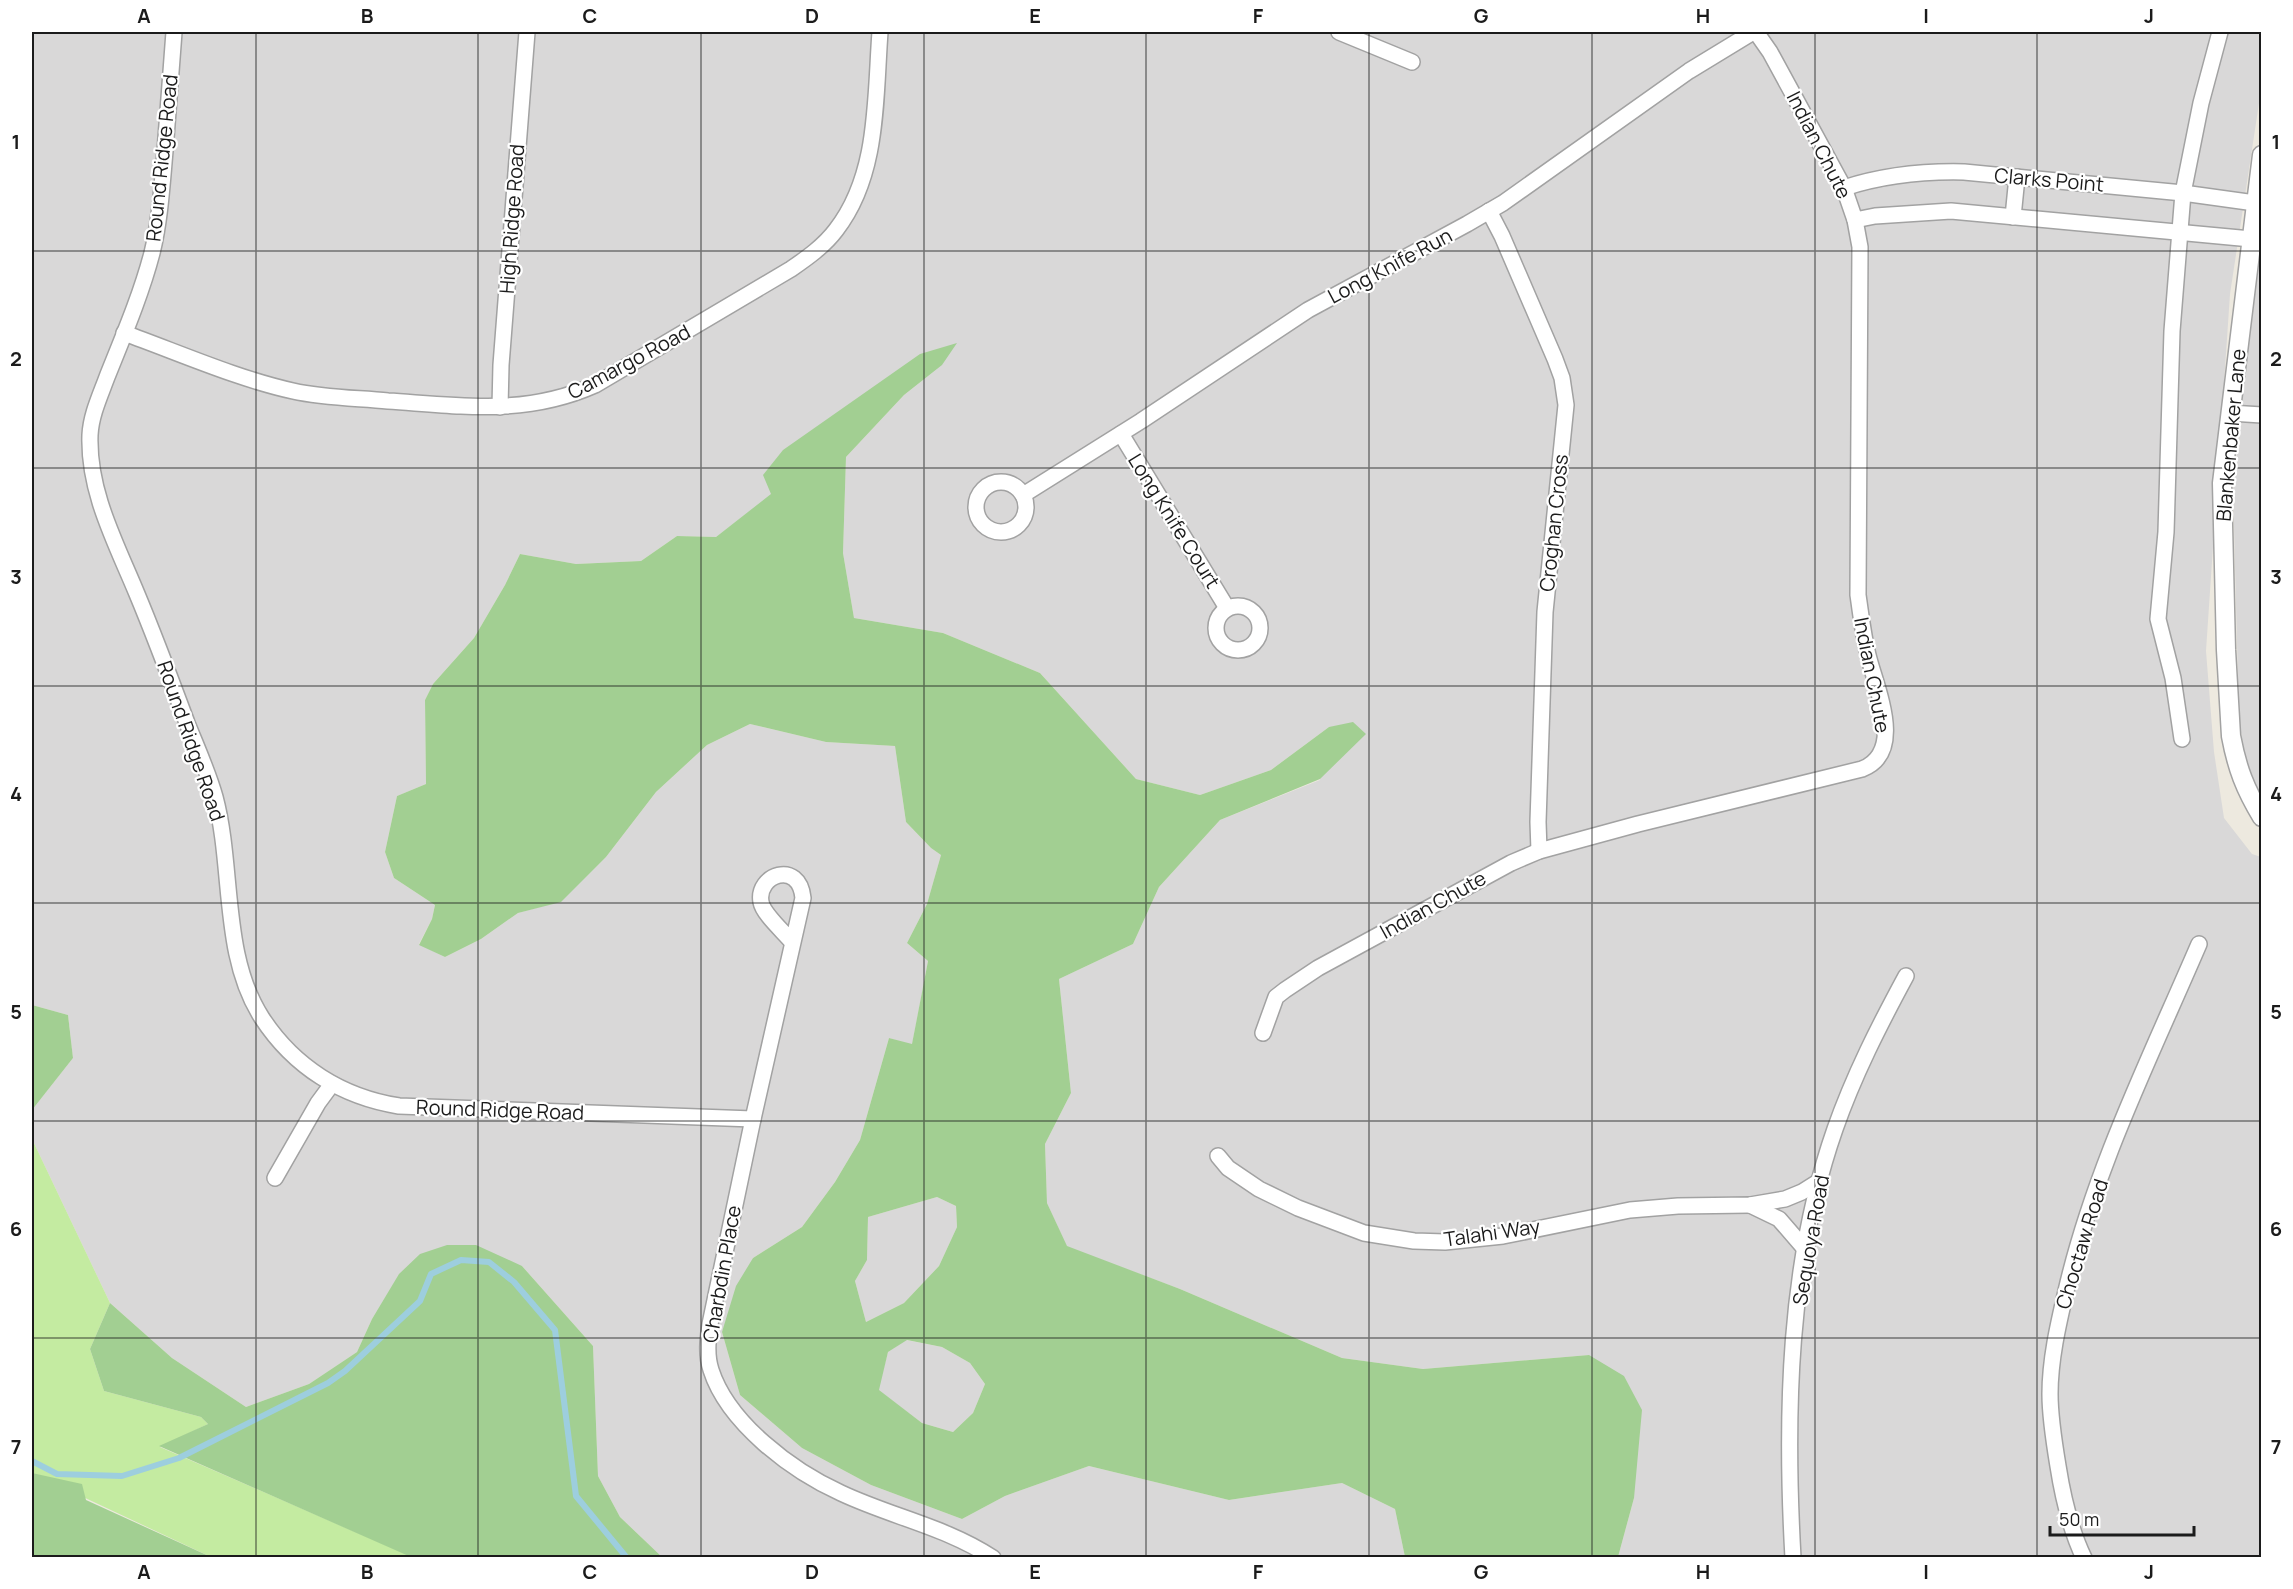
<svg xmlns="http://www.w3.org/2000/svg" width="2293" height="1589" viewBox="0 0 2293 1589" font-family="Manrope,sans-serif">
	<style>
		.residential { fill: #d9d8d8 }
		.grass { fill: #c4eba1 }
		.forest { fill: #a2cf92; fill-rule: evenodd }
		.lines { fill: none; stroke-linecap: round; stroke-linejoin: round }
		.stream { stroke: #9dcede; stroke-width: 6 }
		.minor-casing { stroke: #a2a2a2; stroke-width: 18 }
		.tertiary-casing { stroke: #a2a2a2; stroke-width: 21 }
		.minor { stroke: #fff; stroke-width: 15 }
		.tertiary { stroke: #fff; stroke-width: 18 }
		.grid { fill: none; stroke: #1b1b1b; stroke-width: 1.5; stroke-opacity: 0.55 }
		.labels { text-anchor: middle; stroke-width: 4.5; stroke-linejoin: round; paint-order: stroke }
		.street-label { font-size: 20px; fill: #1b1b1b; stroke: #fff }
		.neatline { fill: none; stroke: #1b1b1b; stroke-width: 2 }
		.grid-label { font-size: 20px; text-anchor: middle; font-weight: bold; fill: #1b1b1b }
	</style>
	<rect width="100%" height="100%" fill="#ede9df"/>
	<g class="residential">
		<polygon points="32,32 2261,32 2261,90 2230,294 2206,651 2214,752 2224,818 2252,854 2261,857 2261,1557 1618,1557 1634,1498 1589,1355 1423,1369 1342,1358 1180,1289 1067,1247 1047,1203 1045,1144 1071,1093 1059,979 1133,944 1159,887 1220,820 1320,780 1329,727 1271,770 1200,795 1136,779 1040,673 943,633 854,618 843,553 846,457 904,395 942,365 716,537 677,536 641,561 576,564 520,554 505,585 474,638 433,684 425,700 426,784 397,796 385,852 394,878 435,905 432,919 419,944 445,957 481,939 518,913 561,901 606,857 656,792 707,745 750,724 826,742 895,746 906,822 931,848 941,855 927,904 907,943 928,961 912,1045 889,1038 860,1140 835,1182 802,1227 753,1258 722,1332 740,1395 802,1448 871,1485 962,1519 1005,1496 1089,1466 1229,1500 1342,1483 1395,1509 1405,1557 662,1557 620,1517 598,1476 593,1346 522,1266 399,1275 372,1319 357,1352 309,1384 246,1407 172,1358 110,1303 32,1139 32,1110 73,1058 68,1015 32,1005"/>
		<polygon points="2261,215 2261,800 2246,766 2239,719 2233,489"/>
		<polygon points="937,1197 956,1206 957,1227 939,1266 904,1303 866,1322 855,1281 867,1260 868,1217"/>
		<polygon points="906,1340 942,1347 970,1363 985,1384 973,1413 953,1432 922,1423 878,1390 888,1352"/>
	</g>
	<polygon class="grass" points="32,1139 110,1303 90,1349 104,1391 201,1417 208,1424 160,1447 413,1557 211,1557 32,1473"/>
	<g class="forest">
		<path d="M957,343L942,365L904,395L846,457L843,553L854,618L943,633L1040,673L1136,779L1200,795L1271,770L1329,727L1353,722L1366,734L1320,779L1220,820L1159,887L1133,944L1059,979L1071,1093L1045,1144L1047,1203L1067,1246L1180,1289L1342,1358L1423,1369L1589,1355L1624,1376L1642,1410L1634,1498L1618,1557H1405L1395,1509L1342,1483L1229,1500L1089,1466L1005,1496L962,1519L871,1485L802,1448L740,1395L722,1332L736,1286L753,1258L802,1227L835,1182L860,1140L889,1038L912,1044L928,961L907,943L927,904L941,855L931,848L906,822L895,746L826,742L750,724L707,745L656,792L606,857L561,902L518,913L481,939L445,957L419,945L432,919L435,905L394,878L385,852L397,796L426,784L425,700L433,684L474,638L505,585L520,554L576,564L641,561L677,536L716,537L771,494L763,475L783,450L920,354ZM937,1197L956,1206L957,1227L939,1266L904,1303L866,1322L855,1281L867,1260L868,1217ZM907,1340L942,1347L970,1363L985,1384L973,1413L953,1432L922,1423L879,1390L888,1352Z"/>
		<polygon points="32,1005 68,1015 73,1058 32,1110"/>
		<polygon points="447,1245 476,1245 522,1266 593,1346 598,1476 620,1517 662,1557 411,1557 159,1446 208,1424 201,1417 104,1391 90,1349 110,1303 172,1358 246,1407 309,1384 357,1352 372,1319 399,1274 420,1254"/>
		<polygon points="32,1473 82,1484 86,1500 211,1557 32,1557"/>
	</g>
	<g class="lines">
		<polyline class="stream" points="32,1461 57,1474 122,1476 179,1458 328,1383 345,1371 420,1301 431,1274 461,1260 489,1262 514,1282 555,1330 576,1496 627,1558"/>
		<defs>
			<g id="minor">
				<path d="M174,32C171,71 168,111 165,151C162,185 160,220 152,253C141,295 123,337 107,377C100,396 91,415 90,435C88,492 116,543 137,594C155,637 171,680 187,723C197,748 208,772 215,797C234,868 221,955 262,1018C294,1067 342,1097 399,1106L753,1119"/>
				<polyline points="1339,32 1412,62"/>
				<path d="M1844,188C1884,175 1922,171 1964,172L2183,193L2255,203"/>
				<polyline points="1489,211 1502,236 1555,359 1562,378 1566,405 1545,612 1538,822 1539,851"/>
				<polyline points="2013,217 2017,177"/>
				<polyline points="1855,220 1875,216 1951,211 2251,239"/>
				<path d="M124,333C177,352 238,379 293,391C324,398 357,398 388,401C462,406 525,416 595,385L791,269C807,258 824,246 836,230C879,175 875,98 880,32"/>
				<polyline points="500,407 501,365 527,32"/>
				<polyline points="2230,413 2262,415"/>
				<polyline points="1121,434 1227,608"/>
				<circle cx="1001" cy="507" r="25"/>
				<polyline points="1023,495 1141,421 1308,310 1467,224 1503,203 1689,71 1753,32"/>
				<circle cx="1238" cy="628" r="22"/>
				<polyline points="2182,739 2173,678 2158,619 2166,532 2172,331 2183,193 2201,103 2220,32"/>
				<path d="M792,942C784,932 763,914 761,902C756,875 799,859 803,898L753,1119L710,1324C708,1339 706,1355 711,1370C728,1423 792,1471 841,1493C892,1517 946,1527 993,1558"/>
				<path d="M1263,1033L1276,997L1285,990L1318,968L1511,863L1539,851L1638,824L1862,769C1906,752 1876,688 1868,655C1863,635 1861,615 1858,595L1860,247L1855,220L1844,188L1770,52L1756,32"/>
				<polyline points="1218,1156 1228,1168 1259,1189 1298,1208 1364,1233 1414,1241 1445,1242 1503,1236 1630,1210 1678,1206 1750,1205 1785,1199 1802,1192 1821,1180"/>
				<polyline points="275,1178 318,1103 332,1084"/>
				<polyline points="1750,1205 1779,1219 1805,1249"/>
				<path d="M1793,1558C1785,1416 1788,1263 1835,1129C1854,1075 1879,1026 1906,976"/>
				<path d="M2084,1558C2070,1529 2063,1498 2058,1466C2054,1442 2050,1418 2050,1394C2050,1360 2058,1325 2066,1291C2094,1170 2150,1058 2199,944"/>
			</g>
			<path id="tertiary" d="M2262,155L2222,483L2226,650L2231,736C2237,768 2245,789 2262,817"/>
		</defs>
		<use href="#minor" class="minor-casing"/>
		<use href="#tertiary" class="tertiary-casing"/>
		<use href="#minor" class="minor"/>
		<use href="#tertiary" class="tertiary"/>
	</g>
	<path class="grid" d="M256,32V1558M478,32V1558M701,32V1558M924,32V1558M1146,32V1558M1369,32V1558M1592,32V1558M1815,32V1558M2037,32V1558M32,251H2262M32,468H2262M32,686H2262M32,903H2262M32,1121H2262M32,1338H2262"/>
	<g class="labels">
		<g class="street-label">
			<text transform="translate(1819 145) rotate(63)" y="7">Indian Chute</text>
			<text transform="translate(162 158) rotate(-84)" y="7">Round Ridge Road</text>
			<text transform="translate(2049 180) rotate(5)" y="7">Clarks Point</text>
			<text transform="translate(512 219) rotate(-86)" y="7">High Ridge Road</text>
			<text transform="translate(1390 266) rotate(-28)" y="7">Long Knife Run</text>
			<text transform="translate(629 362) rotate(-28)" y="7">Camargo Road</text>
			<text transform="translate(2231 435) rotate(-85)" y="7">Blankenbaker Lane</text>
			<text transform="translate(1174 521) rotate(58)" y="7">Long Knife Court</text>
			<text transform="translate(1554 523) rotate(-84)" y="7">Croghan Cross</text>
			<text transform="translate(1872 675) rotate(79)" y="7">Indian Chute</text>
			<text transform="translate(191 741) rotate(71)" y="7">Round Ridge Road</text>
			<text transform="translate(1433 905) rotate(-29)" y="7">Indian Chute</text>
			<text transform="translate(500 1110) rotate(2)" y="7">Round Ridge Road</text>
			<text transform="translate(1492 1233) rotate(-8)" y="7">Talahi Way</text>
			<text transform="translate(1811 1240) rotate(-80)" y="7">Sequoya Road</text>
			<text transform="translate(2082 1244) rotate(-73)" y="7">Choctaw Road</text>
			<text transform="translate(722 1274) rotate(-80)" y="7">Charbdin Place</text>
		</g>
	</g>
	<rect width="2293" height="1589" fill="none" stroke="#ffffff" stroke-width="66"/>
	<path d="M2050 1526v9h144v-9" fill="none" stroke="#1b1b1b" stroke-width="3"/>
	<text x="2059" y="1526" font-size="18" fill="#1b1b1b" stroke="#ffffff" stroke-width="4.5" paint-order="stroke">50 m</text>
	<rect x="33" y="33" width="2227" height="1523" class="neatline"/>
	<g class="grid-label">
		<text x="144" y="23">A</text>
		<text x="367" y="23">B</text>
		<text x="590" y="23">C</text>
		<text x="812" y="23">D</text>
		<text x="1035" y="23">E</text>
		<text x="1258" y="23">F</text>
		<text x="1481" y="23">G</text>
		<text x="1703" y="23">H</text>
		<text x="1926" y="23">I</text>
		<text x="2149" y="23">J</text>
		<text x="16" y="149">1</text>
		<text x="2276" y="149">1</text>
		<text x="16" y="366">2</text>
		<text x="2276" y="366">2</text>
		<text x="16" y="584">3</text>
		<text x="2276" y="584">3</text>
		<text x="16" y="801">4</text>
		<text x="2276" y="801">4</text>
		<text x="16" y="1019">5</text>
		<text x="2276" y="1019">5</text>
		<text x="16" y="1236">6</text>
		<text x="2276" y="1236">6</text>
		<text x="16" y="1454">7</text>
		<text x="2276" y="1454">7</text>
		<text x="144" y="1579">A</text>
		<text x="367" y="1579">B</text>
		<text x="590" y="1579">C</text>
		<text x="812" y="1579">D</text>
		<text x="1035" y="1579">E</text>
		<text x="1258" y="1579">F</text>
		<text x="1481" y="1579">G</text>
		<text x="1703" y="1579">H</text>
		<text x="1926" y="1579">I</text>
		<text x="2149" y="1579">J</text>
	</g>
</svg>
